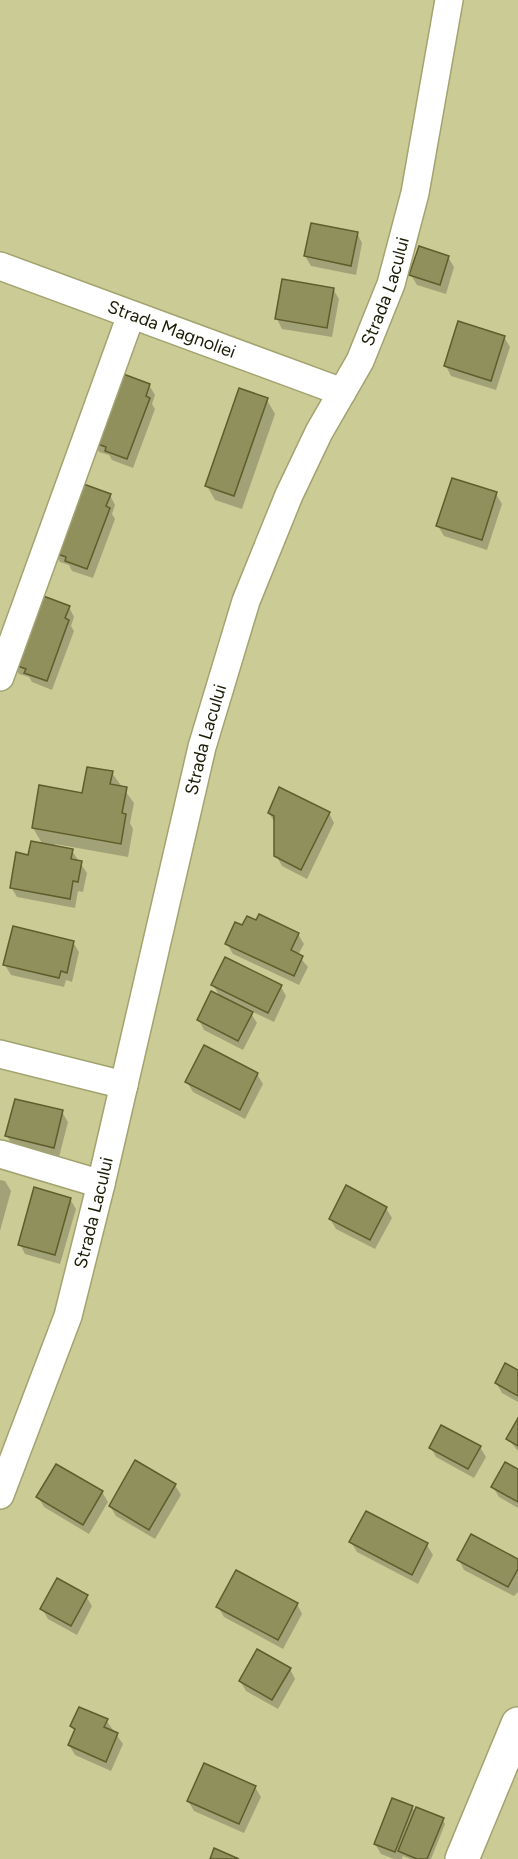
<svg xmlns="http://www.w3.org/2000/svg" width="518" height="1859" viewBox="0 0 518 1859" font-family="Figtree,sans-serif">
	<style>
		.shadow { fill: #0003 }
		.building { fill: #90905d; stroke: #5e5d2b; stroke-width: 1.5 }
		.lines { fill: none; stroke-linecap: round; stroke-linejoin: round }
		.street-casing { stroke: #a3a370; stroke-width: 30 }
		.secondary-casing { stroke: #a3a370; stroke-width: 36 }
		.street { stroke: #fff; stroke-width: 27 }
		.secondary { stroke: #fff; stroke-width: 33 }
		.labels { text-anchor: middle; stroke-width: 4.5; stroke-linejoin: round; paint-order: stroke }
		.street-label { font-size: 18px; fill: #1c1c07; stroke: #e9eacf }
	</style>
	<rect width="100%" height="100%" fill="#cbcb96"/>
	<g class="shadow">
		<polygon points="357,233 362,243 356,275 311,266 305,256"/>
		<polygon points="448,257 454,267 446,294 417,285 411,275"/>
		<polygon points="333,289 339,299 332,337 282,329 277,319"/>
		<polygon points="504,337 510,347 496,390 451,376 446,366"/>
		<polygon points="149,385 155,395 152,404 155,409 133,468 112,460 109,455 99,452 94,442"/>
		<polygon points="267,400 275,414 242,509 215,500 207,486"/>
		<polygon points="496,494 502,504 487,550 444,536 438,526"/>
		<polygon points="110,495 115,505 112,514 115,519 93,578 72,571 69,565 60,562 54,552"/>
		<polygon points="69,607 74,617 71,626 74,631 52,690 32,682 29,677 19,674 13,664"/>
		<polygon points="112,773 134,803 130,823 133,829 128,857 55,844 55,847 72,851 87,873 83,892 78,891 75,908 17,897 11,887 30,857 43,845 33,828"/>
		<polygon points="269,813 329,813 334,823 307,879 282,866 276,855 275,823"/>
		<polygon points="243,927 298,934 304,944 298,955 308,967 299,985 233,954 227,944"/>
		<polygon points="73,942 79,952 72,982 66,980 64,987 11,975 5,965"/>
		<polygon points="213,985 281,987 286,996 274,1022 249,1010 257,1023 243,1050 204,1030 199,1020 221,998"/>
		<polygon points="257,1074 263,1084 245,1119 193,1092 187,1082"/>
		<polygon points="62,1112 68,1122 59,1157 13,1146 7,1136"/>
		<polygon points="0,1180 5,1181 11,1191 0,1231"/>
		<polygon points="70,1199 76,1209 60,1264 25,1254 20,1244"/>
		<polygon points="386,1208 392,1218 375,1249 336,1229 330,1219"/>
		<polygon points="518,1372 518,1402 502,1393 496,1383"/>
		<polygon points="518,1421 518,1451 508,1439"/>
		<polygon points="480,1447 486,1457 474,1478 436,1457 431,1448"/>
		<polygon points="518,1471 518,1508 499,1497 493,1487"/>
		<polygon points="175,1485 181,1495 155,1539 116,1516 110,1506"/>
		<polygon points="102,1492 108,1502 89,1534 44,1507 38,1497"/>
		<polygon points="351,1542 427,1545 433,1555 418,1584 357,1552"/>
		<polygon points="459,1560 518,1561 518,1592 514,1596 464,1570"/>
		<polygon points="86,1596 92,1606 77,1635 48,1619 42,1609"/>
		<polygon points="297,1604 302,1614 283,1649 224,1617 218,1607"/>
		<polygon points="290,1669 295,1679 278,1709 246,1691 240,1681"/>
		<polygon points="106,1720 123,1744 111,1771 75,1755 69,1745 75,1732 72,1726"/>
		<polygon points="255,1787 261,1797 244,1833 194,1811 188,1801"/>
		<polygon points="412,1807 415,1812 443,1820 445,1824 431,1859 410,1859 403,1856 402,1859 394,1859 381,1854 375,1844"/>
	</g>
	<g class="building">
		<polygon points="311,223 358,232 351,266 304,256"/>
		<polygon points="419,246 449,256 440,285 409,275"/>
		<polygon points="282,279 334,288 327,328 275,319"/>
		<polygon points="458,321 505,336 491,381 444,366"/>
		<polygon points="118,372 150,384 146,396 150,398 127,459 105,451 106,447 92,442"/>
		<polygon points="239,388 268,398 234,496 205,486"/>
		<polygon points="452,478 497,492 482,540 436,526"/>
		<polygon points="78,482 111,494 106,506 110,508 87,569 65,561 66,557 52,552"/>
		<polygon points="38,594 70,606 65,618 69,620 47,681 24,673 26,669 12,664"/>
		<polygon points="87,767 113,771 110,784 127,787 122,813 126,814 121,844 32,828 39,785 82,793"/>
		<polygon points="279,787 330,812 301,870 274,856 274,816 268,813"/>
		<polygon points="31,841 73,849 71,859 82,861 78,882 73,881 70,899 10,888 16,852 28,855"/>
		<polygon points="259,914 299,933 291,950 303,956 294,976 225,944 235,922 242,925 247,916 256,920"/>
		<polygon points="13,926 74,941 67,973 61,971 59,978 3,965"/>
		<polygon points="225,957 282,985 268,1013 211,985"/>
		<polygon points="211,991 253,1012 238,1041 197,1020"/>
		<polygon points="204,1045 258,1073 240,1110 185,1082"/>
		<polygon points="15,1099 63,1110 54,1148 5,1136"/>
		<polygon points="346,1185 387,1207 370,1240 329,1219"/>
		<polygon points="34,1187 71,1198 55,1255 18,1245"/>
		<polygon points="505,1363 518,1370 518,1396 495,1383"/>
		<polygon points="518,1418 518,1446 506,1439"/>
		<polygon points="441,1425 481,1446 468,1469 429,1448"/>
		<polygon points="135,1460 176,1484 149,1530 109,1506"/>
		<polygon points="505,1462 518,1469 518,1502 491,1487"/>
		<polygon points="56,1464 103,1491 83,1525 36,1497"/>
		<polygon points="366,1511 428,1543 412,1575 349,1542"/>
		<polygon points="471,1534 518,1559 518,1569 508,1587 457,1560"/>
		<polygon points="236,1570 298,1603 278,1640 216,1607"/>
		<polygon points="57,1578 88,1595 71,1626 40,1609"/>
		<polygon points="257,1649 291,1668 272,1700 239,1681"/>
		<polygon points="79,1707 108,1719 104,1727 118,1733 106,1762 68,1745 75,1729 70,1726"/>
		<polygon points="204,1763 256,1786 239,1824 187,1801"/>
		<polygon points="392,1798 413,1806 395,1852 374,1844"/>
		<polygon points="416,1807 444,1818 427,1859 417,1859 398,1851"/>
		<polygon points="214,1848 239,1859 210,1859"/>
	</g>
	<g class="lines">
		<defs>
			<g id="street">
				<path id="s1" d="M0,266L342,392"/>
				<polyline points="0,677 131,315"/>
				<polyline points="0,1054 124,1085"/>
				<polyline points="0,1154 101,1184"/>
				<path id="s2" d="M0,1495L68,1316L101,1184L202,747L246,601L289,495L319,432L360,361L391,284L415,193L449,0"/>
			</g>
			<polyline id="secondary" points="462,1859 518,1724"/>
		</defs>
		<use href="#street" class="street-casing"/>
		<use href="#secondary" class="secondary-casing"/>
		<use href="#street" class="street"/>
		<use href="#secondary" class="secondary"/>
	</g>
	<g class="labels">
		<g class="street-label">
			<text dy="6" stroke="none"><textPath href="#s2" startOffset="1269">Strada Lacului</textPath></text>
			<text dy="6" stroke="none"><textPath href="#s1" startOffset="183">Strada Magnoliei</textPath></text>
			<text dy="6" stroke="none"><textPath href="#s2" startOffset="784">Strada Lacului</textPath></text>
			<text dy="6" stroke="none"><textPath href="#s2" startOffset="298">Strada Lacului</textPath></text>
		</g>
	</g>
</svg>
